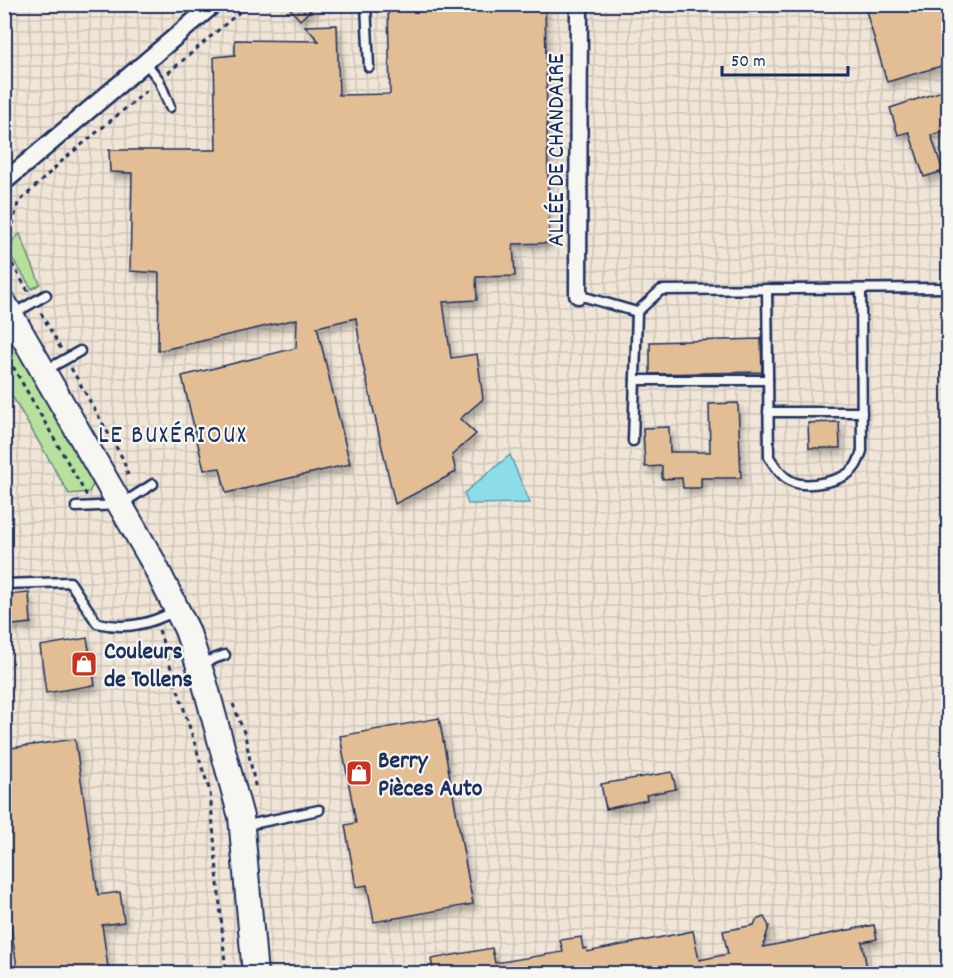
<svg xmlns="http://www.w3.org/2000/svg" width="953" height="978" viewBox="0 0 953 978" font-family="Dekko,sans-serif">
	<style>
		.industrial { fill: url(#industrial-grid) }
		.grass { fill: #b7e09c; stroke: #69887d; stroke-width: 1.5 }
		.water { fill: #8ddde9; stroke: #5f97b1; stroke-width: 1.5 }
		.building { fill: #e3be94; stroke: #1b2f5e; stroke-width: 1.5; filter: url(#shadow) }
		.lines { fill: none; stroke-linecap: round; stroke-linejoin: round }
		.lane-casing { stroke: #1b2f5e; stroke-width: 13 }
		.street-casing { stroke: #1b2f5e; stroke-width: 21 }
		.secondary-casing { stroke: #1b2f5e; stroke-width: 28 }
		.path { stroke: #1b2f5e; stroke-width: 3; stroke-dasharray: 4.5 4.5; stroke-linecap: butt }
		.lane { stroke: #f6f6f2; stroke-width: 8 }
		.street { stroke: #f6f6f2; stroke-width: 16 }
		.secondary { stroke: #f6f6f2; stroke-width: 24 }
		.labels { text-anchor: middle; stroke-width: 4.5; stroke-linejoin: round; paint-order: stroke }
		.street-label { font-size: 24px; fill: #1b2f5e; stroke: #f6f6f2 }
		.poi-label { font-size: 24px; font-weight: bold; fill: #1b2f5e; stroke: #f6f6f2; text-anchor: start }
		.neighbourhood-label { font-size: 26px; letter-spacing: 1.5px; fill: #1b2f5e; stroke: #f6f6f2 }
	</style>
	<defs>
		<pattern id="industrial-grid" width="8" height="8" patternUnits="userSpaceOnUse" patternTransform="scale(1.5)"><rect width="8" height="8" fill="#f0e5d6"/><path d="M0 4h8M4 0v8" fill="none" stroke="#cdc5ba"/></pattern>
		<filter id="shadow"><feDropShadow dx="3.5" dy="6" stdDeviation="3" flood-color="#0004"/></filter>
	</defs>
	<rect width="100%" height="100%" fill="#f6f6f2"/>
	<filter id="ink" filterUnits="userSpaceOnUse"><feTurbulence type="fractalNoise" baseFrequency=".0167" numOctaves="2"/><feDisplacementMap in="SourceGraphic" scale="12" xChannelSelector="R" yChannelSelector="G"/><feConvolveMatrix kernelMatrix="1 2 1 2 8 2 1 2 1" color-interpolation-filters="sRGB"/></filter>
	<g filter="url(#ink)">
		<polygon class="industrial" points="5,5 948,5 948,973 5,974"/>
		<g class="grass">
			<polygon points="20,234 40,284 32,289 10,255 13,240"/>
			<polygon points="4,323 96,479 89,492 69,494 5,384"/>
		</g>
		<polygon class="water" points="510,455 530,503 468,504 464,493"/>
		<g class="building">
			<polygon points="286,4 317,4 300,20"/>
			<polygon points="388,4 545,4 549,243 513,244 515,276 476,277 477,300 443,302 451,358 477,354 483,399 460,419 476,434 452,455 456,472 395,504 362,360 356,318 317,327 350,464 226,493 220,468 204,470 182,376 296,348 297,319 158,351 159,273 130,271 132,173 110,172 109,150 216,150 214,57 235,55 235,40 319,41 305,26 337,25 339,95 390,94"/>
			<polygon points="864,4 948,4 948,64 887,82"/>
			<polygon points="948,89 948,130 931,135 943,171 924,177 909,132 898,135 890,108"/>
			<polygon points="761,339 762,372 650,374 650,342"/>
			<polygon points="738,403 741,478 701,478 701,488 683,488 682,478 662,479 662,466 645,467 643,428 669,427 670,452 710,452 709,404"/>
			<polygon points="839,422 840,448 809,448 808,423"/>
			<polygon points="29,593 31,623 4,626 4,595"/>
			<polygon points="87,638 95,685 46,693 40,646"/>
			<polygon points="439,718 473,904 374,922 367,885 356,887 345,825 356,823 340,736"/>
			<polygon points="75,739 98,895 120,892 124,922 102,925 109,974 18,974 4,880 4,749"/>
			<polygon points="672,772 676,789 646,795 647,800 606,809 601,784"/>
			<polygon points="764,917 769,926 763,947 874,925 877,939 862,942 868,974 434,974 431,959 492,948 495,963 563,952 560,940 581,937 583,949 586,948 587,952 693,931 699,960 728,954 723,931 754,925 756,920"/>
		</g>
		<g class="lines">
			<defs>
				<g id="lane">
					<polyline points="366,4 369,67"/>
					<polyline points="145,62 159,80 170,107"/>
					<path d="M767,289L769,457C775,466 781,476 791,481C806,489 844,481 854,468C858,464 860,456 862,451L861,289"/>
					<polyline points="578,295 637,312 661,290 948,288"/>
					<polyline points="13,314 46,295"/>
					<polyline points="46,370 80,351"/>
					<polyline points="635,380 768,380"/>
					<polyline points="768,412 862,412"/>
					<polyline points="633,441 637,312"/>
					<polyline points="76,507 120,505 153,484"/>
					<path d="M4,584L70,582L97,623C126,630 150,624 175,611"/>
					<polyline points="199,664 225,655"/>
					<polyline points="243,826 319,810"/>
				</g>
				<g id="street">
					<polyline points="4,182 214,4"/>
					<polyline points="578,295 579,4"/>
				</g>
				<polyline id="secondary" points="4,303 152,560 187,630 205,684 241,817 255,974"/>
			</defs>
			<use href="#lane" class="lane-casing"/>
			<use href="#street" class="street-casing"/>
			<use href="#secondary" class="secondary-casing"/>
			<g class="path">
				<polyline points="168,73 249,4"/>
				<polyline points="28,291 8,257 7,248 18,203 62,161 149,89"/>
				<polyline points="41,313 61,349"/>
				<polyline points="4,351 87,496"/>
				<polyline points="71,368 123,459 128,475"/>
				<polyline points="159,630 210,792 226,974"/>
				<polyline points="233,704 245,735 256,790"/>
			</g>
			<use href="#lane" class="lane"/>
			<use href="#street" class="street"/>
			<use href="#secondary" class="secondary"/>
		</g>
	</g>
	<defs>
		<symbol id="shop-square" viewBox="-11 -11 22 22"><rect x="-9" y="-9" width="18" height="18" rx="4" fill="#c8321e" stroke="#f6f6f2"/><path d="M-5-2.5h2.3a2.7 3.5 0 0 1 5.4 0H5L5.5 6h-11ZM-1.5-2.5h3a1.5 2.3 0 0 0-3 0Z" fill="#fff"/></symbol>
	</defs>
	<g fill-rule="evenodd">
		<use href="#shop-square" x="69" y="649" width="30" height="30"/>
		<use href="#shop-square" x="344" y="758" width="30" height="30"/>
	</g>
	<g class="labels">
		<g class="street-label">
			<text transform="translate(555 150) rotate(-90)" y="8">ALLÉE DE CHANDAIRE</text>
		</g>
		<g class="poi-label">
			<text x="104" y="658">Couleurs<tspan x="104" dy="28">de Tollens</tspan></text>
			<text x="378" y="767">Berry<tspan x="378" dy="28">Pièces Auto</tspan></text>
		</g>
		<g class="neighbourhood-label">
			<text x="173" y="442">LE BUXÉRIOUX</text>
		</g>
	</g>
	<rect width="953" height="978" fill="none" stroke="#f6f6f2" stroke-width="24"/>
	<rect x="12" y="12" width="929" height="954" fill="none" stroke="#1b2f5e" stroke-width="2" filter="url(#ink)"/>
	<path d="M722 66v9h126v-9" fill="none" stroke="#1b2f5e" stroke-width="3"/>
	<text x="731" y="66" font-size="18" fill="#1b2f5e" stroke="#f6f6f2" stroke-width="4.5" paint-order="stroke">50 m</text>
</svg>
